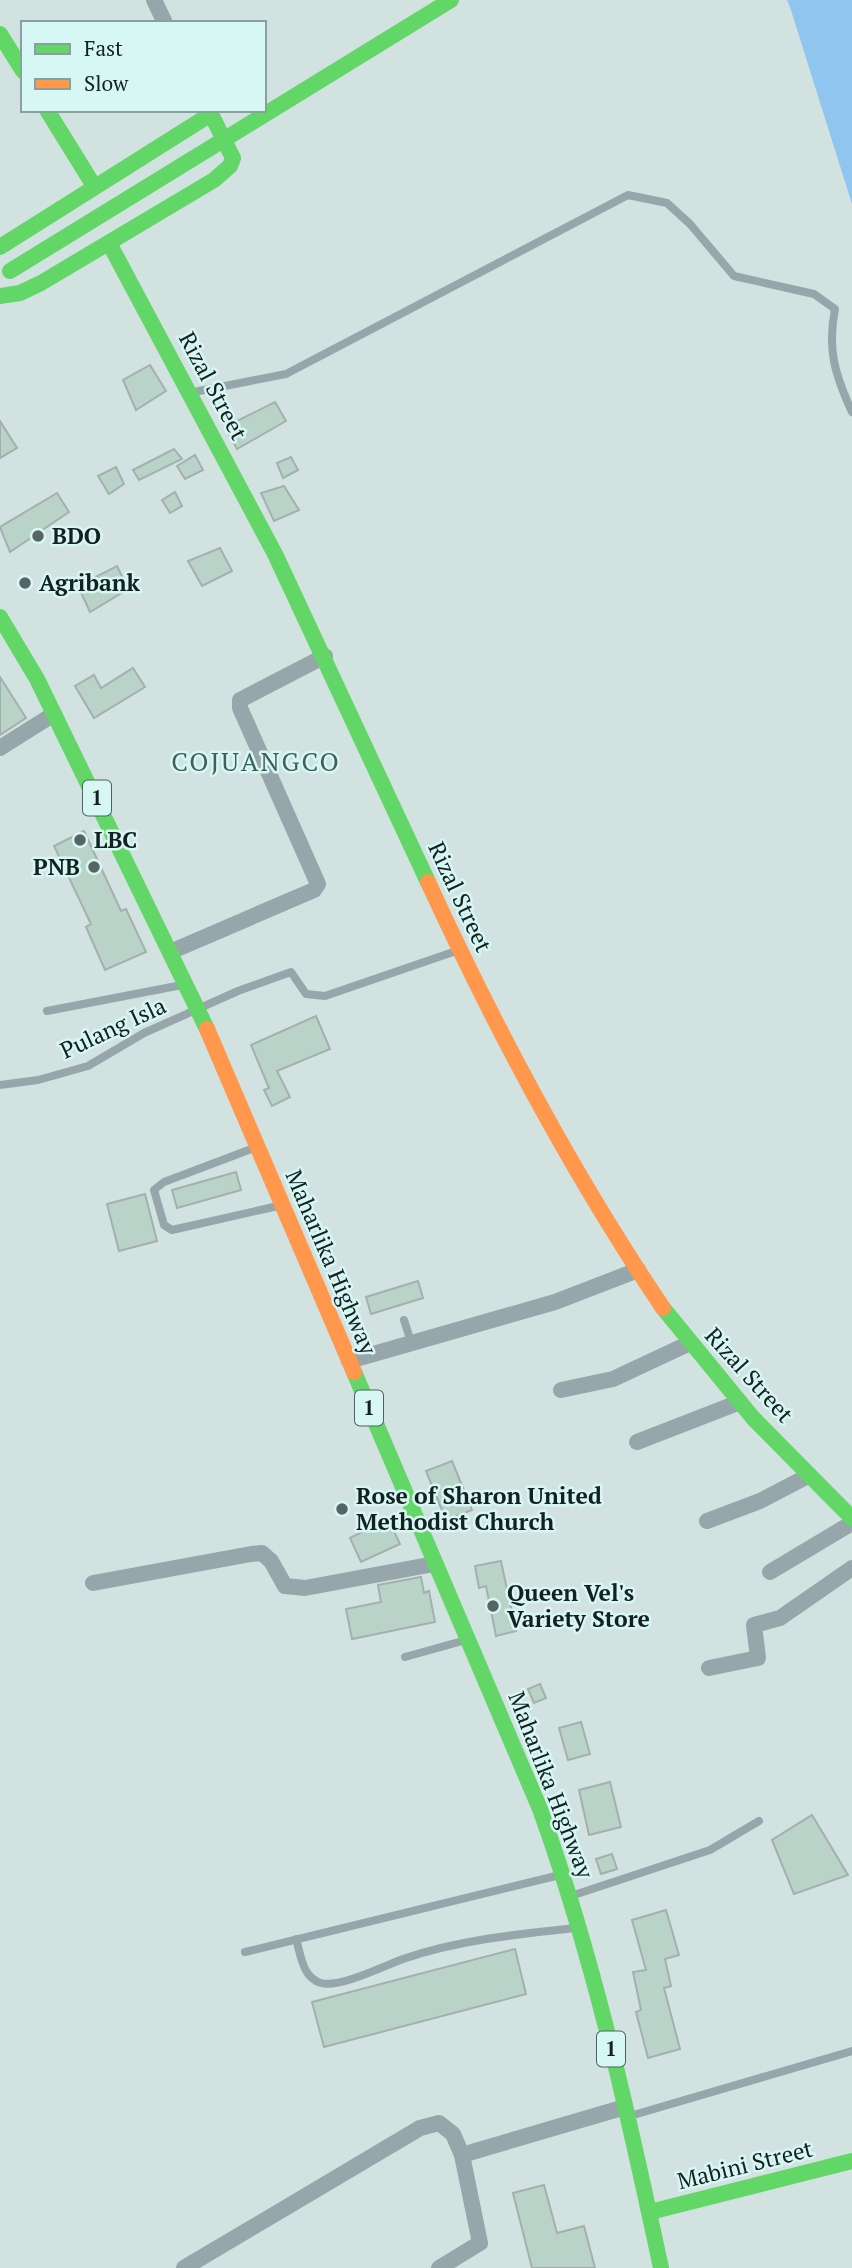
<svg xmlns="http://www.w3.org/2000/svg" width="852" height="2268" viewBox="0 0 852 2268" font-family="'PT Serif',serif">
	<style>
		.water { fill: #8fc5ee }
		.building { fill: #bad3c9; stroke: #a4b0ad; stroke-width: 2 }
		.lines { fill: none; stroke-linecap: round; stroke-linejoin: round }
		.lane { stroke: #97a6aa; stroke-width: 8 }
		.street { stroke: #97a6aa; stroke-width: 16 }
		.fast { stroke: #63d668; stroke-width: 16 }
		.slow { stroke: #ff974d; stroke-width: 16 }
		.fast-bridge { stroke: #63d668; stroke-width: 16 }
		.poi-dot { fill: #566563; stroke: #d6f7f4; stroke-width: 2.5 }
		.labels { text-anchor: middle; stroke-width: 5; stroke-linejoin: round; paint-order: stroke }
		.shield { fill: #d6f7f4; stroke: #4e615f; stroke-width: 2 }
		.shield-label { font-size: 21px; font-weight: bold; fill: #14211f }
		.street-label { font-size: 23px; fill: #14211f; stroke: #d6f7f4 }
		.poi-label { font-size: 23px; font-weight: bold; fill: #14211f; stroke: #d6f7f4; text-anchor: start }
		.quarter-label { font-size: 26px; letter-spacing: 2px; fill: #415e5b; stroke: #d6f7f4 }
	</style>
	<rect width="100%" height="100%" fill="#d1e2e0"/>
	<polygon class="water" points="787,0 852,0 852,204 790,7"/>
	<g class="building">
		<polygon points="150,365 166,391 136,410 123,380"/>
		<polygon points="275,402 286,421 237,449 225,427"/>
		<polygon points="0,421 17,448 0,458"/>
		<polygon points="174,449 182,459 139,480 133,470"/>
		<polygon points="195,455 203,470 185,479 177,466"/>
		<polygon points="291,457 298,470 283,478 277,463"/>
		<polygon points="116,467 124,484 109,494 98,476"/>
		<polygon points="284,486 299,510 274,521 261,493"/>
		<polygon points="175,492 182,506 170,513 162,500"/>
		<polygon points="57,493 69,512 10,552 0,527"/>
		<polygon points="220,548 232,571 202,586 188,561"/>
		<polygon points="117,566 128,589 90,612 78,586"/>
		<polygon points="133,668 145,687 94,718 75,686 94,675 101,688"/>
		<polygon points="0,677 26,718 0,735"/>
		<polygon points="84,831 121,911 126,909 146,952 105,970 86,927 91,924 54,846"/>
		<polygon points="316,1016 330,1049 277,1071 290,1097 272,1106 264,1090 269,1088 251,1045"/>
		<polygon points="236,1172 241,1190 177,1208 172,1190"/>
		<polygon points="145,1194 157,1241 119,1251 107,1204"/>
		<polygon points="418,1281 423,1298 371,1314 366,1297"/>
		<polygon points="452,1461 472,1510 446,1520 426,1471"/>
		<polygon points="388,1519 400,1544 361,1562 350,1538"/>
		<polygon points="501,1561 516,1631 496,1636 486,1586 479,1588 475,1566"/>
		<polygon points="421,1577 424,1593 429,1591 435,1622 352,1639 346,1609 381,1602 378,1585"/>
		<polygon points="540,1684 546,1698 534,1703 528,1689"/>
		<polygon points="581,1722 590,1754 568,1760 559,1728"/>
		<polygon points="610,1782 621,1827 589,1835 579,1790"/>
		<polygon points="812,1815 848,1875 794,1894 772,1840"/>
		<polygon points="612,1854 617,1869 601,1874 596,1859"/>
		<polygon points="666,1910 679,1955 665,1959 671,1986 664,1988 680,2049 648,2058 636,2012 641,2010 633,1972 646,1970 632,1920"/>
		<polygon points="515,1949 526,1994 324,2047 312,2002"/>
		<polygon points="544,2185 557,2233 584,2226 595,2268 532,2268 513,2193"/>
	</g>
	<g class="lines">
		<g class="lane">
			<path d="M194,392L286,374L628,195L667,203L690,224L734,276L814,294L835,309C827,349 835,375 852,412"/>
			<polyline points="47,1011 182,985"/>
			<polyline points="0,1085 38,1080 88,1066 144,1033 238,991 291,972 306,994 325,996 459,950"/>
			<polyline points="254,1148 164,1182 154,1190 164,1225 172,1230 278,1206"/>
			<polyline points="404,1320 411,1342"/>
			<polyline points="405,1657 466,1640"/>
			<polyline points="574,1895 710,1850 759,1821"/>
			<path d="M296,1939C301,1955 302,1977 321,1983C340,1988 384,1966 403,1959C458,1940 519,1934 576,1928"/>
			<polyline points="245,1952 560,1875"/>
			<polyline points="630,2116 852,2051"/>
		</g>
		<g class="street">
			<polyline points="154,0 165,23"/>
			<polyline points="0,748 54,714"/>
			<polyline points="170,952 314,890 318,884 240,708 240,700 325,656"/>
			<polyline points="349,1361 555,1302 638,1270"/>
			<polyline points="561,1390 613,1379 690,1343"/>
			<polyline points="637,1442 740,1402"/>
			<polyline points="707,1521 760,1501 808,1476"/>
			<polyline points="770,1572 852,1523"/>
			<polyline points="93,1583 251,1554 262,1553 271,1561 285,1586 305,1588 434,1564"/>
			<polyline points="709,1668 758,1658 754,1625 780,1618 852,1568"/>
			<polyline points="184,2268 420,2128 439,2123 453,2134 462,2155"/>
			<polyline points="439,2268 480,2243 462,2155 625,2107"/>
		</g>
		<g class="fast">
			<polyline points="0,34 23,71"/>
			<polyline points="47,110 94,186"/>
			<polyline points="109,243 275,554 428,882"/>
			<polyline points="0,247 211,114 233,158 230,166 214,180 41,283 20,293 0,296"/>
			<polyline points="0,617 37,679 207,1029"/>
			<polyline points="663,1308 753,1418 852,1518"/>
			<path d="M354,1372L540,1809C594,1959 628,2113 661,2268"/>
			<polyline points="650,2212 852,2161"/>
		</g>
		<g class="slow">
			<path d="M428,882C496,1030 572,1173 663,1308"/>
			<polyline points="207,1029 354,1372"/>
		</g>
		<polyline class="fast-bridge" points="10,271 451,0"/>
	</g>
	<g class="poi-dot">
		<circle cx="38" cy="536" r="7"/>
		<circle cx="25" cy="583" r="7"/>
		<circle cx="80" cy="840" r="7"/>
		<circle cx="94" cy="867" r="7"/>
		<circle cx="342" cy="1509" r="7"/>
		<circle cx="493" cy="1606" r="7"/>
	</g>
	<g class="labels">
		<g class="shield">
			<rect x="83" y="780.5" width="28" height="35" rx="5"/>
			<rect x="355" y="1390.5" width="28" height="35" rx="5"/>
			<rect x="597" y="2031.5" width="28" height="35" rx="5"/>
		</g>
		<g class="shield-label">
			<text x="97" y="805">1</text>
			<text x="369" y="1415">1</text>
			<text x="611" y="2056">1</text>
		</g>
		<g class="street-label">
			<text transform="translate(213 386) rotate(62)" y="8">Rizal Street</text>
			<text transform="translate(460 897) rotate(65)" y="8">Rizal Street</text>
			<text transform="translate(113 1028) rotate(-25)" y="8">Pulang Isla</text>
			<text transform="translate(331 1262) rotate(67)" y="8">Maharlika Highway</text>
			<text transform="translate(749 1375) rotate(48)" y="8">Rizal Street</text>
			<text transform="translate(551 1785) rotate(69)" y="8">Maharlika Highway</text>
			<text transform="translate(745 2165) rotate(-14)" y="8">Mabini Street</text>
		</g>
		<g class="poi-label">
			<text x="52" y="544">BDO</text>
			<text x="39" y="591">Agribank</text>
			<text x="94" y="848">LBC</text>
			<text x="80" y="875" text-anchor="end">PNB</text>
			<text x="356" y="1504">Rose of Sharon United<tspan x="356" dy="26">Methodist Church</tspan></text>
			<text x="507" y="1601">Queen Vel's<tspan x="507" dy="26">Variety Store</tspan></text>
		</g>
		<g class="quarter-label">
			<text x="256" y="771">COJUANGCO</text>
		</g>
	</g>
	<rect x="21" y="21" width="245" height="91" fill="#d6f7f4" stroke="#88a19f" stroke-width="2"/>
	<rect x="35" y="44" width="35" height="10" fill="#63d668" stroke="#88a19f" stroke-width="2"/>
	<text x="84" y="56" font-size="21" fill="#14211f">Fast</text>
	<rect x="35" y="79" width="35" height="10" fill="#ff974d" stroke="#88a19f" stroke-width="2"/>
	<text x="84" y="91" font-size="21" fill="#14211f">Slow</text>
</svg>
